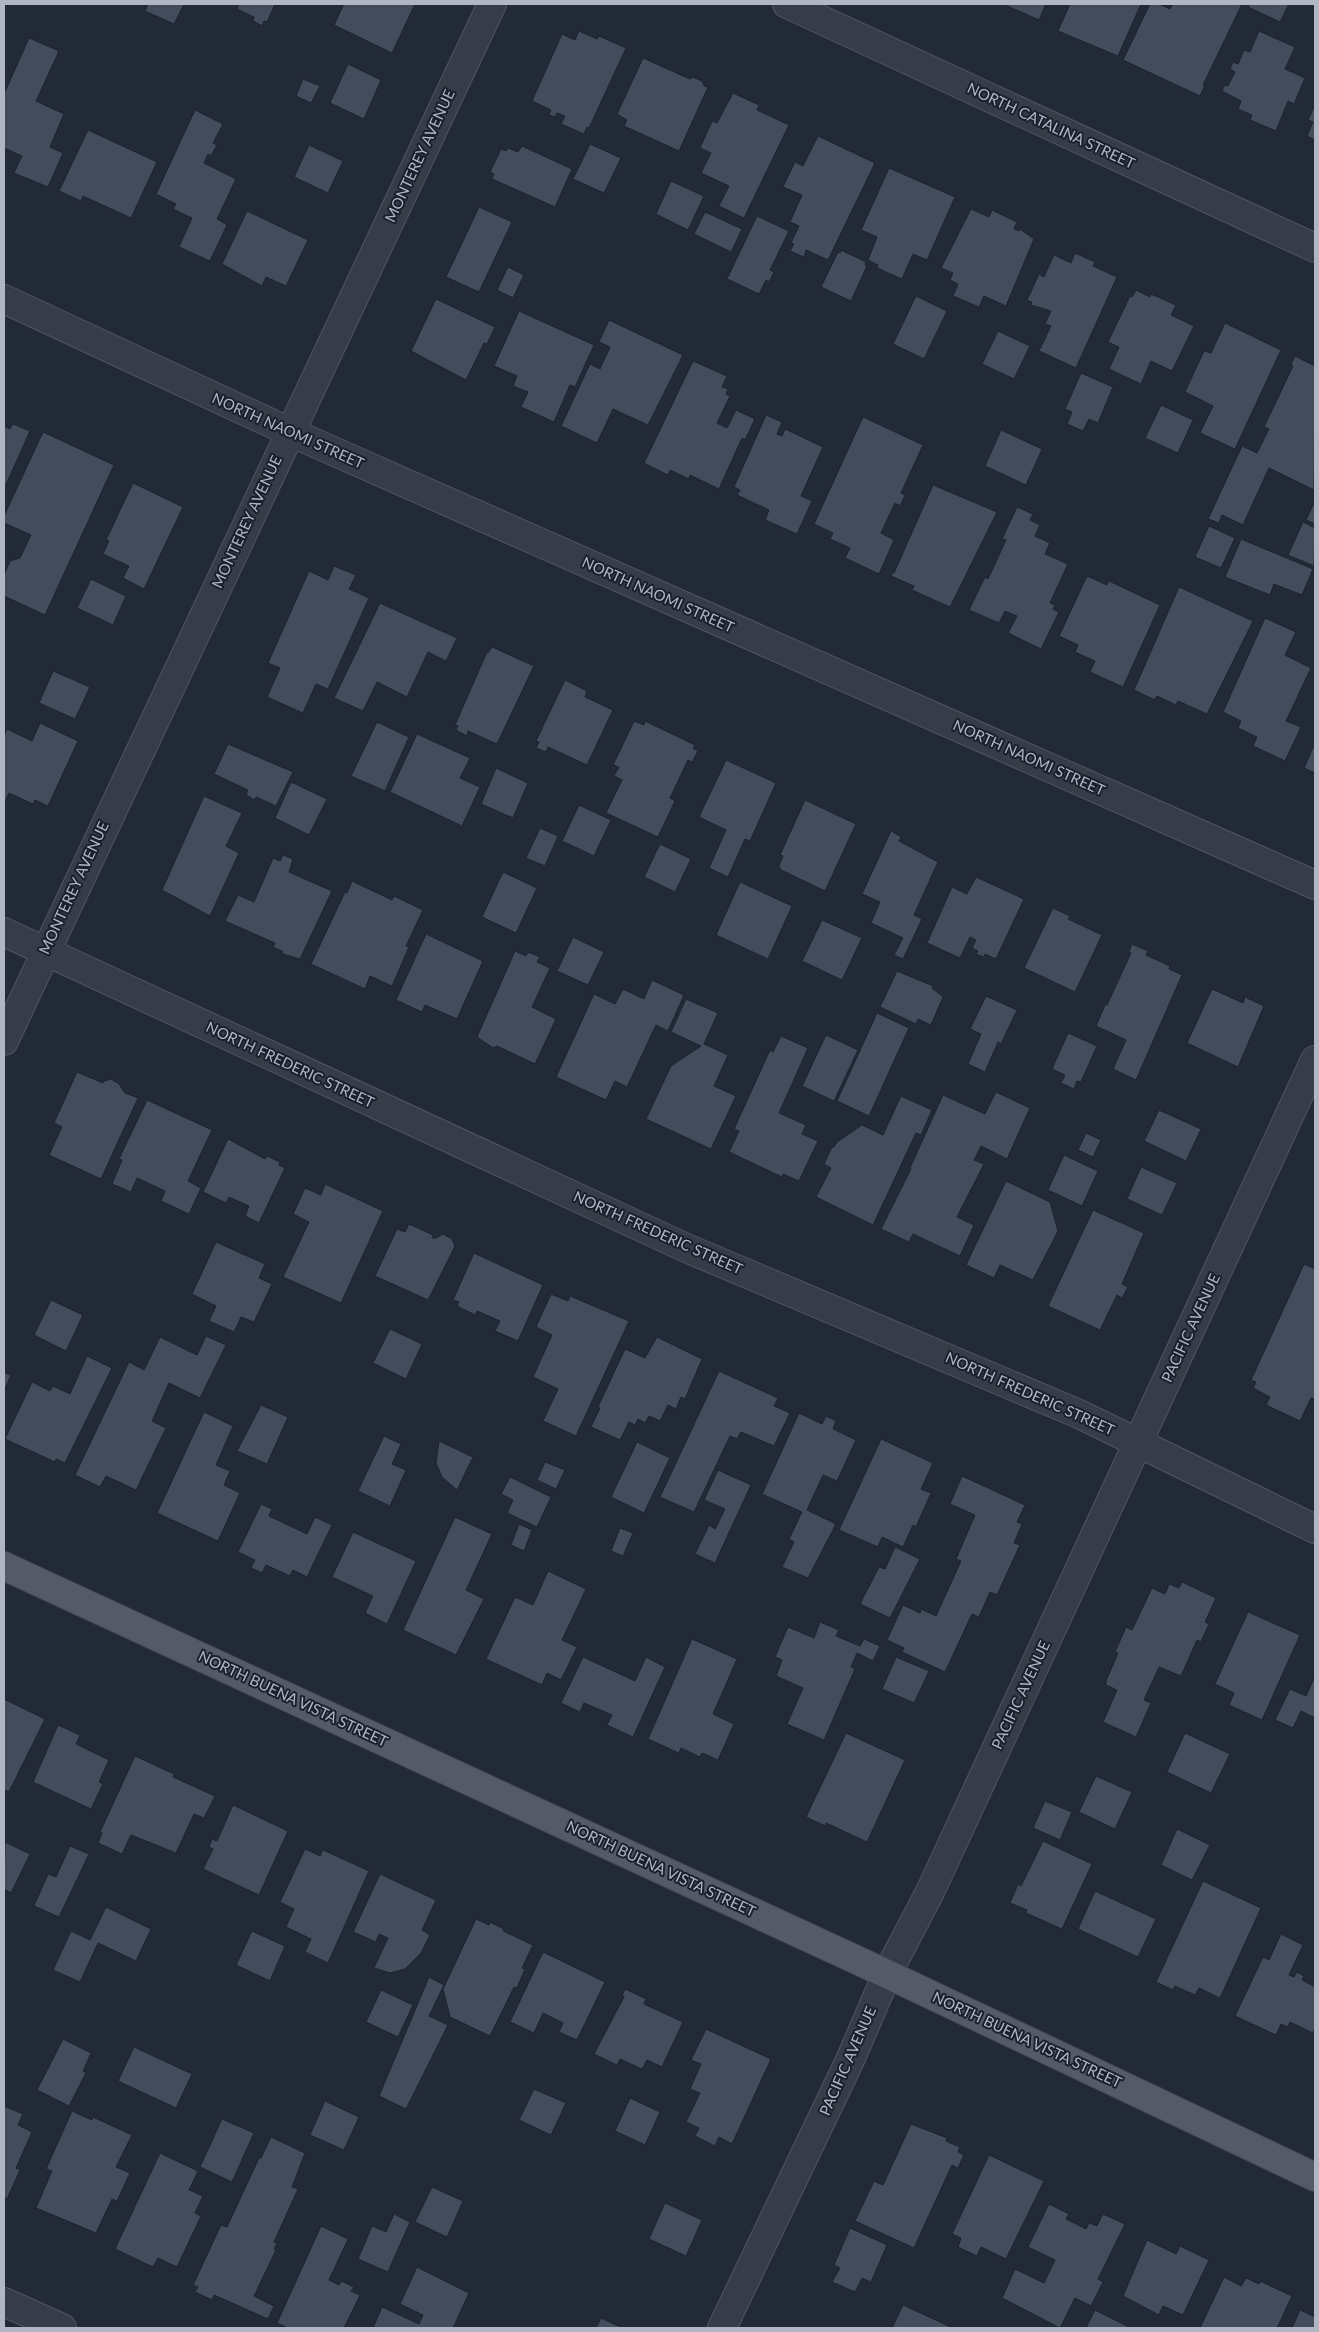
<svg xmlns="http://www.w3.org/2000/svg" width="1319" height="2332" viewBox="0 0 1319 2332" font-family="Lato,sans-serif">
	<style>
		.building { fill: #434c5c; stroke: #1d232e }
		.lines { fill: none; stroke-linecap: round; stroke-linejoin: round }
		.minor-casing { stroke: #505662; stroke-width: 30 }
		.major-casing { stroke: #3f4551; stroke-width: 30 }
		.minor { stroke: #363c48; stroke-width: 28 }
		.major { stroke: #545a68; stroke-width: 28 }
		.labels { text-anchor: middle; stroke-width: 4; stroke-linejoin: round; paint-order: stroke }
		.street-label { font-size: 15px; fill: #b0b6c4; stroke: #1b212c }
	</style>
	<rect width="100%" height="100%" fill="#222937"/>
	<g class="building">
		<polygon points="148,4 184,4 174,24 145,11"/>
		<polygon points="239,4 275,4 267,22 264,21 262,26 253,21 254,17 237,9"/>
		<polygon points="344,4 415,4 392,53 334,25"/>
		<polygon points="1003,4 1046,4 1039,20"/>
		<polygon points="1070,4 1141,4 1118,56 1058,31"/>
		<polygon points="1150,4 1159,4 1170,9 1173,4 1242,4 1203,85 1205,85 1200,96 1123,60"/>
		<polygon points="1249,4 1289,4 1280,22 1248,7"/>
		<polygon points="579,31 597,39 599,36 626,48 589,128 587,127 584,134 561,124 565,116 557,113 555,117 549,115 551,110 532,101 562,34 575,40"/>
		<polygon points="1259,31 1295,47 1285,69 1305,78 1294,104 1288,101 1276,131 1250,120 1252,115 1238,109 1241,101 1222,91 1225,85 1228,86 1235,72 1230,69 1233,62 1238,64 1244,50 1250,52"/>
		<polygon points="29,38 59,51 36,101 64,114 50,147 63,153 48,187 14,173 22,156 4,148 4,94"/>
		<polygon points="643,58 690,79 693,77 702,81 704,86 708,87 679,151 624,126 627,120 617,114"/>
		<polygon points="348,64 381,80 364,119 330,103"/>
		<polygon points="303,79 320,86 311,103 296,96"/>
		<polygon points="733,93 759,105 757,110 789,125 744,218 719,206 729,186 701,173 711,153 700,148 712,121 717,123"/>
		<polygon points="1315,105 1315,140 1307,136 1313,122 1308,120"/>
		<polygon points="195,110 223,124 213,143 217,145 211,156 208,154 204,163 236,179 217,219 227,225 210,261 179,247 192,218 173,209 176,204 156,194"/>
		<polygon points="88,130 157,162 131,218 83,196 81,201 59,191"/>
		<polygon points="818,136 875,163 828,260 806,250 804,257 790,251 794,244 791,243 799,226 790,222 802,195 783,187 795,162 803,166"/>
		<polygon points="590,144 621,158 604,193 573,179"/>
		<polygon points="309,145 343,161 328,193 294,177"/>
		<polygon points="522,146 572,169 555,207 492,179 494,174 490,172 501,149 506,151 508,148 518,152"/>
		<polygon points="889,168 955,197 927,260 913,254 902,279 877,268 878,265 868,260 877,237 861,230"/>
		<polygon points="671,181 704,196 688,230 656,214"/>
		<polygon points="479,207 512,222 479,292 446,277"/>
		<polygon points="971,209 989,217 992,210 1017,222 1014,229 1019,231 1020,229 1034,239 1006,306 984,296 979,307 953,296 958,284 950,280 953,273 941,268"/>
		<polygon points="247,211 308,240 286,286 266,277 262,286 222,264"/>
		<polygon points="705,212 742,229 731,252 694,234"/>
		<polygon points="757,216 789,231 770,270 774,272 769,282 766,280 759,294 727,279"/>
		<polygon points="841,250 866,262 865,265 867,266 851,301 821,287 838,252 840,253"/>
		<polygon points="1075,253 1095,262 1093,266 1117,277 1076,368 1039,351 1051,326 1045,324 1051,311 1031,305 1032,302 1027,300 1039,274 1044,277 1054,255 1071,263"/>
		<polygon points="508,267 524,275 513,298 497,290"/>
		<polygon points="1136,290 1150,297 1151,294 1176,305 1171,315 1194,326 1172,371 1151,361 1141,384 1109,369 1119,347 1108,342 1130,296 1132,297"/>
		<polygon points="916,296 947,311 924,359 893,344"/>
		<polygon points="436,299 495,327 487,344 484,343 466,380 411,351"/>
		<polygon points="519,311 594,345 575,387 570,385 554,422 521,407 528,392 513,386 517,376 494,366"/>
		<polygon points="609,320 683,355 648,425 613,409 597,443 561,426 590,364 600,369 610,347 599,342"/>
		<polygon points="1225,323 1281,350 1235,449 1200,433 1213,406 1185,392 1204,351 1211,353"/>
		<polygon points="998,331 1030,346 1014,379 982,364"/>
		<polygon points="1295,356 1315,366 1314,490 1269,468 1243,525 1222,515 1219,523 1208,519 1242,446 1257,453 1269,429 1264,427 1293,366 1291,364"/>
		<polygon points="693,361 727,376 722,387 728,389 726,394 730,396 717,423 727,428 736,410 755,419 745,440 742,438 719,489 690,475 689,479 670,470 668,475 644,463"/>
		<polygon points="1081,373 1113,387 1098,423 1089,419 1083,431 1067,424 1072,412 1065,409"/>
		<polygon points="1161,405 1193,420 1178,453 1145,438"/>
		<polygon points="766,415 782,422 777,434 782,436 785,429 823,447 801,496 812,501 797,534 765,520 769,510 737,495 740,490 734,487"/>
		<polygon points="863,417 923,445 901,493 905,495 900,506 895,503 881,533 894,540 879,574 845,558 850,548 830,539 833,533 814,524"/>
		<polygon points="13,424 30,431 4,489 4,426 10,429"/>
		<polygon points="1001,430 1042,449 1026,485 985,466"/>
		<polygon points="43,432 114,465 45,615 4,596 4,575 10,561 20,558 31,535 4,523 4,516"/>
		<polygon points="133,483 183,507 144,589 123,578 129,566 103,554 109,541 106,540"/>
		<polygon points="933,485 997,512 950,607 912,590 914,586 891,576 893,572 894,573"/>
		<polygon points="1315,501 1315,524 1306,520"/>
		<polygon points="1017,507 1033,514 1030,520 1040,525 1035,536 1050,543 1045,554 1068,564 1050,603 1055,605 1053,609 1059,612 1041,649 1008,633 1017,616 1005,611 999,623 969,610 985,577 988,579 1006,540 1002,539"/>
		<polygon points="1303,522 1315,528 1314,566 1288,555"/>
		<polygon points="1209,526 1235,538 1221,568 1195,557"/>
		<polygon points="1241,539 1313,569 1302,595 1274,584 1270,595 1225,577"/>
		<polygon points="334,566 356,575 349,589 369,598 328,689 316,684 303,713 267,697 280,668 268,663 309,571 328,580"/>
		<polygon points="1087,576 1107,585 1109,581 1160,605 1123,687 1090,672 1095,661 1075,652 1078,645 1059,636"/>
		<polygon points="91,579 126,596 113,625 77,608"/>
		<polygon points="1179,587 1253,621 1207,714 1178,701 1176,705 1157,696 1155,700 1134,690"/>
		<polygon points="380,603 457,638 446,661 428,652 407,697 377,682 363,711 334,698"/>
		<polygon points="1265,618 1296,632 1285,655 1311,668 1286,721 1301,727 1285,761 1253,746 1257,737 1238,728 1241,721 1223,712"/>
		<polygon points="492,647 534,666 497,744 468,731 467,736 456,730 458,726 455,725 487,652 488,653"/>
		<polygon points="53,671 90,687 75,719 39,703"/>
		<polygon points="565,680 587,691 585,697 613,710 587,765 548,747 546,752 536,748 539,742 536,741"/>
		<polygon points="634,721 644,725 645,721 695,745 693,748 698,751 692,762 688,760 670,798 675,801 658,837 606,813 622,780 614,776 619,767 613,765"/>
		<polygon points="377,722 409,737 385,791 351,776"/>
		<polygon points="40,723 78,741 48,806 35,800 33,804 9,793 4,804 4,736 7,729 32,741"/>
		<polygon points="417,734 470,758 460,778 480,787 462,826 390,792"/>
		<polygon points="1315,743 1315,773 1304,768"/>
		<polygon points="228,744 293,772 276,806 256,797 255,800 246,795 248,790 214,774"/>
		<polygon points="726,760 776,783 750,841 745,839 728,877 709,868 726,830 699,817"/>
		<polygon points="496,768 528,783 513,818 481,804"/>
		<polygon points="291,782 327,799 309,835 275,818"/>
		<polygon points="204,796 242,813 226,846 239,853 210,916 162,890"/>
		<polygon points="805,800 856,824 825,891 781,870 779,866 783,856 780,855"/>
		<polygon points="579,805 611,820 594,856 562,841"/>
		<polygon points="540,828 558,836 545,866 526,858"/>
		<polygon points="891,831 901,837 899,841 938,862 914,915 922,919 903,959 894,955 903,938 871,923 880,902 862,894"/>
		<polygon points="660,844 691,859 675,892 644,877"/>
		<polygon points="283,855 293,859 289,872 332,891 300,959 283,954 282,951 273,947 275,943 225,921 238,895 254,902 273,858 280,861"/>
		<polygon points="503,872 537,888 516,933 482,917"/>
		<polygon points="976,877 1024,899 996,959 985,954 984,957 976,954 978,951 972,948 976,940 970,937 960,958 927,943 952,887 967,894"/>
		<polygon points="352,881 392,900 394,896 423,910 406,946 409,947 392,986 370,976 365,989 311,964 345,892 347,893"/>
		<polygon points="740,882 792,906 768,959 716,935"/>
		<polygon points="1053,908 1070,916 1068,919 1102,935 1075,992 1024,968"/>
		<polygon points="822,920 862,938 842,980 802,961"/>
		<polygon points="426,934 483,961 457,1019 425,1005 422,1012 396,1000"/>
		<polygon points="573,937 604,952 588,985 557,971"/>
		<polygon points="1132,944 1148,951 1146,955 1170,966 1169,969 1182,975 1136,1080 1113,1069 1126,1040 1096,1026 1105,1005 1107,1005 1131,953 1129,952"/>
		<polygon points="515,951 526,956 528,952 540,957 537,962 550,968 532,1007 556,1019 535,1064 497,1046 493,1048 477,1037"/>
		<polygon points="897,971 933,986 932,988 943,997 931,1025 918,1019 916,1024 880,1007"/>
		<polygon points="652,980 684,995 668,1031 656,1025 627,1087 615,1081 606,1100 556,1077 594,994 615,1004 623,989 644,999"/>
		<polygon points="1212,989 1243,1003 1245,997 1264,1006 1238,1067 1187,1043"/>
		<polygon points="986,996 1017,1010 1001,1044 998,1042 985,1072 968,1064 981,1034 970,1029"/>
		<polygon points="686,999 718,1013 704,1044 728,1055 714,1086 736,1096 711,1149 646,1119 671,1066 701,1046 671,1032"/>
		<polygon points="877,1013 909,1028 869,1116 837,1101"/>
		<polygon points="1068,1033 1097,1046 1081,1082 1077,1081 1074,1089 1061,1083 1065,1075 1052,1069"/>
		<polygon points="826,1035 858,1050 834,1101 802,1086"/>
		<polygon points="781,1036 808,1048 779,1113 806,1125 802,1134 818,1141 799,1181 783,1174 782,1177 729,1152 739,1131 734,1129 770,1050 773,1052"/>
		<polygon points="77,1072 103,1083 104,1081 111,1079 119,1084 125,1093 138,1098 101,1179 49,1155 62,1127 54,1123"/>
		<polygon points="996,1092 1030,1108 1007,1159 981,1146 974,1160 984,1164 957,1217 974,1225 960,1256 913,1234 909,1242 881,1229 911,1169 910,1168 943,1095 985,1114"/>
		<polygon points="901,1096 932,1110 921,1135 916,1133 873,1225 816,1197 831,1168 824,1164 832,1147 834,1147 837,1142 862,1125 883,1135"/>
		<polygon points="147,1100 212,1130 188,1181 201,1188 189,1214 161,1201 165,1191 137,1178 131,1192 112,1184 122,1160 119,1159"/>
		<polygon points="1159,1110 1201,1129 1186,1161 1144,1141"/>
		<polygon points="1086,1133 1101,1140 1093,1157 1078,1150"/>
		<polygon points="228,1139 265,1159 267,1156 280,1162 279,1165 285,1168 259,1223 245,1216 249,1206 229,1197 226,1203 203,1192"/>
		<polygon points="1064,1155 1098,1171 1082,1206 1048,1190"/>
		<polygon points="1141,1167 1177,1183 1162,1215 1127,1199"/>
		<polygon points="1006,1181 1050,1202 1058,1231 1033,1280 1000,1265 994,1278 966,1265"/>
		<polygon points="325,1184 383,1211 341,1303 283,1277 309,1222 293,1214 305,1188 321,1195"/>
		<polygon points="1093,1210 1144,1233 1122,1284 1128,1287 1122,1298 1117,1295 1100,1330 1048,1306"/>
		<polygon points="409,1224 433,1235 432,1238 436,1238 443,1234 452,1239 455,1246 428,1300 375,1276 397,1229 405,1232"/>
		<polygon points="216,1242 265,1264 259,1278 272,1284 254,1322 241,1317 234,1332 209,1321 216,1306 192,1294"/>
		<polygon points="474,1253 543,1285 518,1341 495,1331 500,1321 477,1311 475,1315 457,1306 459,1302 453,1300"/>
		<polygon points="1304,1264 1315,1269 1315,1395 1314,1399 1311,1398 1300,1421 1266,1405 1270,1397 1253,1388 1256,1382 1251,1380"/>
		<polygon points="551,1294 568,1301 570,1296 629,1321 576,1436 543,1421 558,1389 533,1377 552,1335 536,1327"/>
		<polygon points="51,1300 83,1315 66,1351 34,1335"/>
		<polygon points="390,1329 422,1344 406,1379 373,1363"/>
		<polygon points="206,1336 226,1345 200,1398 169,1383 152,1421 166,1428 136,1490 106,1476 100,1487 75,1475 129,1362 144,1370 160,1337 197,1355"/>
		<polygon points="657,1337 702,1359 685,1399 681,1397 676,1409 668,1405 660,1421 649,1416 645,1423 638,1419 635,1425 629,1422 620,1440 591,1427 600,1408 598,1407 625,1349 645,1358"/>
		<polygon points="87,1356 112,1368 65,1463 56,1459 55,1462 5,1439 32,1382 50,1391 53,1386 70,1394"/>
		<polygon points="719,1371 778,1398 774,1406 790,1413 774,1446 741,1432 737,1439 730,1436 694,1512 660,1497"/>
		<polygon points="4,1372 11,1375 4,1391"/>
		<polygon points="261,1405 288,1417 267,1464 237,1451"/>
		<polygon points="204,1412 233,1426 216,1465 230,1471 224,1485 240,1493 218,1541 157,1513"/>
		<polygon points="799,1413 822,1424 826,1416 836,1421 833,1429 856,1440 837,1481 823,1475 807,1510 836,1524 808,1578 782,1567 794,1542 789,1539 802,1512 762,1494"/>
		<polygon points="384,1436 401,1444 392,1464 406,1470 390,1506 358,1491"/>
		<polygon points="881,1439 933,1463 921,1489 931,1493 916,1527 913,1525 903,1547 882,1537 878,1547 839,1530"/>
		<polygon points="439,1441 473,1457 457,1490 442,1477 436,1463"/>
		<polygon points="637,1442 670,1458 644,1513 611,1497"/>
		<polygon points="545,1462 565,1470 556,1489 537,1480"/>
		<polygon points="718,1470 751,1485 715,1563 695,1554 709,1525 715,1529 725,1509 704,1500"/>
		<polygon points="962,1476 1025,1505 1017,1522 1022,1524 1014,1543 1020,1545 997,1595 990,1592 979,1617 972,1614 945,1672 902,1652 904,1648 887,1640 903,1605 920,1613 921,1609 936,1616 961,1561 956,1559 975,1515 950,1504"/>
		<polygon points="510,1477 551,1497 537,1527 507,1513 513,1500 501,1494"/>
		<polygon points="261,1504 272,1509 269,1516 307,1534 315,1517 332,1525 307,1577 293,1570 290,1576 266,1565 262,1573 251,1568 255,1560 238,1552"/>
		<polygon points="455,1517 492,1534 466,1590 484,1599 456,1655 403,1630"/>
		<polygon points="519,1524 532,1530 524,1551 511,1545"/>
		<polygon points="620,1528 633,1533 623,1556 611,1551"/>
		<polygon points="353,1532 416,1561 387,1624 365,1613 373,1596 332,1577"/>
		<polygon points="895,1547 920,1559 890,1618 860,1604 879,1567 885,1569"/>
		<polygon points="548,1571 586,1589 562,1640 577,1647 561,1680 547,1673 542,1685 486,1659 515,1597 533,1605"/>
		<polygon points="1182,1582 1216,1598 1205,1622 1209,1624 1201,1642 1197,1640 1181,1676 1159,1667 1144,1700 1151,1703 1136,1737 1103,1722 1117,1690 1106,1685 1106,1681 1118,1653 1115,1652 1126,1627 1132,1630 1152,1588 1165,1594 1169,1584 1179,1588"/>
		<polygon points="1248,1612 1300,1635 1262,1720 1229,1705 1234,1693 1215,1684"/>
		<polygon points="820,1622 839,1630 836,1636 860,1646 864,1639 880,1646 873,1661 857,1653 851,1667 855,1669 824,1740 787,1724 803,1688 776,1676 782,1660 775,1657 788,1627 814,1638"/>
		<polygon points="692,1639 737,1659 713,1714 734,1724 718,1760 702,1753 700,1757 681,1748 679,1753 648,1739"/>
		<polygon points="583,1657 635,1681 646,1657 665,1667 633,1737 607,1725 612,1715 584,1703 580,1712 561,1703"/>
		<polygon points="896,1657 929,1671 914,1703 882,1689"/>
		<polygon points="1315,1676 1315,1718 1301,1711 1293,1728 1275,1720 1290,1689 1306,1696"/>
		<polygon points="4,1699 45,1719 9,1792 4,1790"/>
		<polygon points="58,1725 80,1735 76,1744 109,1760 99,1782 103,1784 91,1809 33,1782"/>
		<polygon points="846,1733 905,1760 867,1842 826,1823 825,1826 806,1817"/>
		<polygon points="1185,1733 1230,1754 1211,1793 1167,1772"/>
		<polygon points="135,1756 174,1774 173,1777 215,1796 204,1818 194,1814 176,1853 131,1835 122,1854 98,1843 102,1833 100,1832"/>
		<polygon points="1096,1776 1132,1792 1115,1829 1079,1812"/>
		<polygon points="1045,1801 1072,1812 1060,1840 1033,1828"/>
		<polygon points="233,1805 288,1831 259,1895 203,1869 213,1849 209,1847 212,1839 217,1841"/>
		<polygon points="1177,1829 1210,1845 1192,1880 1161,1865"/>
		<polygon points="1043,1841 1092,1864 1062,1929 1026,1913 1027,1910 1010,1903 1018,1884 1021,1886"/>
		<polygon points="5,1842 30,1854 11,1893 4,1889"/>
		<polygon points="70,1846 89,1854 59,1917 34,1906 48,1874 56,1877"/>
		<polygon points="305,1849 320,1856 323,1850 369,1871 328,1963 305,1952 311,1939 286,1927 294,1909 280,1902"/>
		<polygon points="380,1874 436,1900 422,1930 430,1935 421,1953 405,1969 390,1973 374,1968 388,1938 379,1934 376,1942 353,1932"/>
		<polygon points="1203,1881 1261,1908 1220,1998 1199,1988 1195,1995 1175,1986 1173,1990 1156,1982"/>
		<polygon points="1095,1891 1156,1919 1138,1957 1078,1929"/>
		<polygon points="106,1907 151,1929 136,1961 98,1943 80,1982 53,1970 71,1931 90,1940"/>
		<polygon points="476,1919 489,1925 490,1922 504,1929 503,1931 533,1945 522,1968 525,1969 517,1988 514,1987 490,2036 450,2017 443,1989"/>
		<polygon points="252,1931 285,1946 270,1981 236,1965"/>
		<polygon points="1281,1934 1303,1945 1289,1975 1294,1977 1297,1972 1304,1976 1302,1980 1315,1987 1315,2027 1313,2033 1290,2022 1288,2027 1281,2024 1276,2035 1235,2016 1263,1957 1269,1960"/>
		<polygon points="543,1952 605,1982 577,2040 559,2032 563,2023 543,2013 534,2033 510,2022"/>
		<polygon points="429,1977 444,1985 429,2016 448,2025 406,2109 379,2096"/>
		<polygon points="625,1989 646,1999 644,2004 683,2022 662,2067 647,2060 642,2069 620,2059 617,2065 594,2054 624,1997 622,1996"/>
		<polygon points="381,1990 413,2005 398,2037 366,2022"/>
		<polygon points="706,2029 771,2059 732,2144 719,2137 715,2146 695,2136 699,2128 686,2122 700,2093 690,2089 701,2064 691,2060"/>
		<polygon points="63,2039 91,2053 83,2071 86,2073 69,2106 37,2090"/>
		<polygon points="134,2047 192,2074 176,2108 118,2081"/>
		<polygon points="534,2089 566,2103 551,2135 519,2120"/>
		<polygon points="630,2098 660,2112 645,2145 615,2131"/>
		<polygon points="325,2101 359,2117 344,2150 310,2135"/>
		<polygon points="4,2106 23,2114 18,2125 32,2132 16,2168 20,2170 7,2199 4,2197"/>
		<polygon points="72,2111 92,2120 93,2117 132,2135 116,2167 130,2173 117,2201 112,2199 96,2233 36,2208 52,2171 46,2169"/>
		<polygon points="222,2119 254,2133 232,2182 200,2167"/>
		<polygon points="911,2124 947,2138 946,2141 960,2147 958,2152 964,2155 958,2168 952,2165 914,2248 855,2221 874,2181 883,2185"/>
		<polygon points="271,2137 305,2153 292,2187 298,2189 274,2242 277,2243 274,2249 276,2250 254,2296 274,2306 268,2319 214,2295 212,2300 195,2292 198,2287 193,2285 221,2225 227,2227 259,2158 261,2158"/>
		<polygon points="160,2153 198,2171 189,2190 203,2196 195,2213 201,2216 177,2267 158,2258 153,2267 115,2249"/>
		<polygon points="989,2155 1044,2181 1006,2259 981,2247 977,2256 958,2247 961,2238 952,2234"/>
		<polygon points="432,2187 463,2201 447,2237 415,2222"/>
		<polygon points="665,2203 702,2220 686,2256 649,2239"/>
		<polygon points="1049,2204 1069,2214 1066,2219 1086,2229 1089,2223 1097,2226 1103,2214 1125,2224 1098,2279 1103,2282 1091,2306 1075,2298 1060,2328 1002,2298 1015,2269 1044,2283 1055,2260 1028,2247"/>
		<polygon points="394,2214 410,2222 388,2272 358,2259 372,2226 386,2232"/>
		<polygon points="321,2226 348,2239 329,2280 339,2285 341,2281 354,2287 351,2291 360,2295 344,2328 288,2328 277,2323"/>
		<polygon points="850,2228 887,2245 871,2282 862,2278 855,2292 832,2282 840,2268 834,2265"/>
		<polygon points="1147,2240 1176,2254 1180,2246 1209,2260 1183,2315 1163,2306 1159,2315 1123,2296"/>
		<polygon points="417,2267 469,2293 453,2328 373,2328 382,2307 419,2324 423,2315 400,2304"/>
		<polygon points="1224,2277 1241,2286 1246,2278 1259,2284 1260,2281 1292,2296 1277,2328 1200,2328"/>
		<polygon points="903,2305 953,2328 892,2328"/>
		<polygon points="1095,2310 1125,2325 1130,2328 1086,2328"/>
		<polygon points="1300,2310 1315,2317 1315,2328 1292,2328"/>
		<polygon points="601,2318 623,2328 596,2328"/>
	</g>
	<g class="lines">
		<defs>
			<g id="minor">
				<polyline points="787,4 1315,248"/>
				<polyline points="4,299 290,432 1315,885"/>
				<polyline points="4,932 684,1247 1079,1414 1315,1529"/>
				<polyline points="4,1041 492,4"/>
				<polyline points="4,2302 62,2328"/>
				<polyline points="722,2328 851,2058 887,1974 930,1892 1315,1060"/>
			</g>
			<polyline id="major" points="4,1566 887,1974 1315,2177"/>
		</defs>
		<use href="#minor" class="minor-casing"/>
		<use href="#major" class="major-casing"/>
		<use href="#minor" class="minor"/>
		<use href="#major" class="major"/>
	</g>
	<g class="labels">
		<g class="street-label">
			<text transform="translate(1051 126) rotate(25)" y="5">NORTH CATALINA STREET</text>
			<text transform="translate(420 156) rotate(-65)" y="5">MONTEREY AVENUE</text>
			<text transform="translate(288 431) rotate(24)" y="5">NORTH NAOMI STREET</text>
			<text transform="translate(247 522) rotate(-65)" y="5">MONTEREY AVENUE</text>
			<text transform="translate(658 595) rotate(24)" y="5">NORTH NAOMI STREET</text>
			<text transform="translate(1029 758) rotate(24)" y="5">NORTH NAOMI STREET</text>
			<text transform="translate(74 888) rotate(-65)" y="5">MONTEREY AVENUE</text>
			<text transform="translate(290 1065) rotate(25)" y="5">NORTH FREDERIC STREET</text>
			<text transform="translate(658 1233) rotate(24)" y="5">NORTH FREDERIC STREET</text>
			<text transform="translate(1191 1328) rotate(-65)" y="5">PACIFIC AVENUE</text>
			<text transform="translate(1030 1394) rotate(24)" y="5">NORTH FREDERIC STREET</text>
			<text transform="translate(1021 1695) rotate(-65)" y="5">PACIFIC AVENUE</text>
			<text transform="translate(293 1699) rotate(25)" y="5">NORTH BUENA VISTA STREET</text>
			<text transform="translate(661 1869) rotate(25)" y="5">NORTH BUENA VISTA STREET</text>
			<text transform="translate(1027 2040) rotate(25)" y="5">NORTH BUENA VISTA STREET</text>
			<text transform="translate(848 2061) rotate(-66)" y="5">PACIFIC AVENUE</text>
		</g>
	</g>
	<rect width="1319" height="2332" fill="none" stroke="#b0b6c4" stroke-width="10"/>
</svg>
